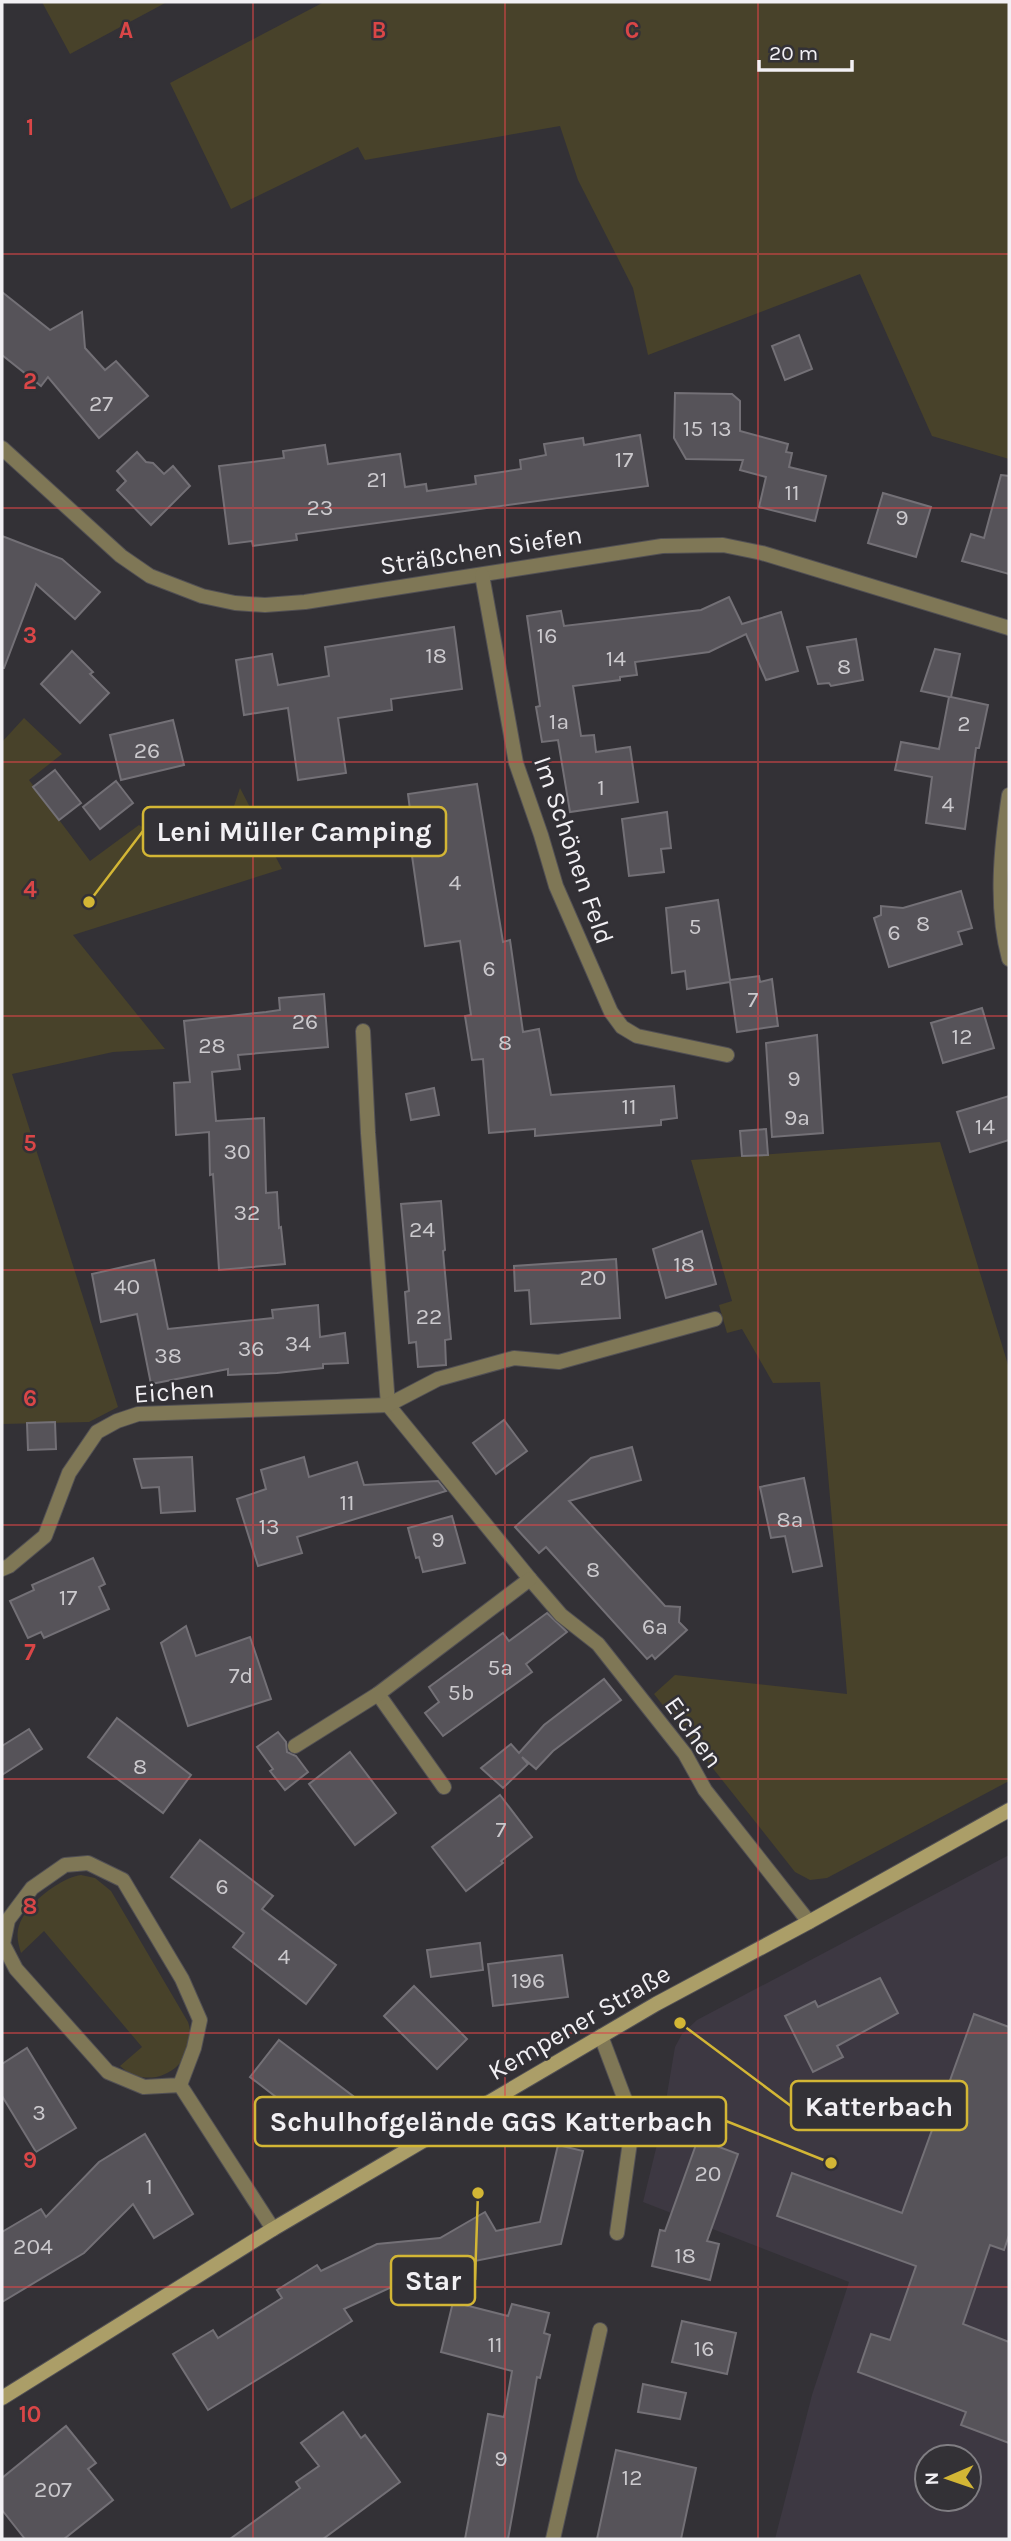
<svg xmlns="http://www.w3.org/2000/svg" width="1011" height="2541" viewBox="0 0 1011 2541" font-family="Karla,sans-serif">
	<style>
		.built { fill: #3d3842; fill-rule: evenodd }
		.green { fill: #48422a }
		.building { fill: #565359; stroke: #737076; stroke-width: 2 }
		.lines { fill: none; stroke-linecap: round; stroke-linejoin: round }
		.street-casing { stroke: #525054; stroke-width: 16 }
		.secondary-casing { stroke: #525054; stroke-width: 16 }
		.street { stroke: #7f7756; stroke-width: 14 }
		.secondary { stroke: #ab9e68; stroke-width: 14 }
		.grid { fill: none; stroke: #da4647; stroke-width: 2; stroke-opacity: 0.55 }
		.labels { text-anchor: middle; stroke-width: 5; stroke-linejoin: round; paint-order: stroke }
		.number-label { font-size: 23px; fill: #cbc9cd }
		.street-label { font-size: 26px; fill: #f2f0f4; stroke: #333136 }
		.grid-label { font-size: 23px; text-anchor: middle; font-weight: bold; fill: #da4647; stroke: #333136; stroke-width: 5; stroke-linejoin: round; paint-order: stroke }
		.leader { fill: none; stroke: #d3b635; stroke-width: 2.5 }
		.callout-dot { fill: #d3b635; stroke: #333136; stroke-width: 2.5 }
		.callout { fill: #333136; stroke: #d3b635; stroke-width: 2.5 }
		.callout-label { font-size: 28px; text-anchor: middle; font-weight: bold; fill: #f2f0f4 }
	</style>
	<rect width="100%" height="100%" fill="#333136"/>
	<path class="built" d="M1009,1855V2539H775L812,2395L849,2282L643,2202L662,2124L675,2047L682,2034L697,2020ZM927,2457H969V2499H927Z"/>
	<g class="green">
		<polygon points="42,2 167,2 70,54"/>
		<polygon points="324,2 1009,2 1009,459 932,436 860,274 648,355 633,288 578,180 560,126 365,160 358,147 231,209 170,83"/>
		<polygon points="24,718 62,754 29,780 90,861 139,825 174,846 229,821 240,788 282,869 73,935 165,1049 113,1052 12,1074 118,1407 89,1422 2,1424 2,742"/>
		<polygon points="940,1142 1009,1368 1009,1781 827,1878 810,1880 795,1872 654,1694 675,1675 847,1694 820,1382 773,1383 742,1329 727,1333 719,1305 732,1301 691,1160"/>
		<path d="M81,1875L95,1878L111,1891L188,2022C202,2063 152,2096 120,2066L142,2047L44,1931L21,1953C18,1943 16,1935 19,1926C24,1906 61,1877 81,1875Z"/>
	</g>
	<g class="building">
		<polygon points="2,292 50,330 82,312 85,348 105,370 116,361 148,396 99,438 48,377 41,386 2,355"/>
		<polygon points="799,335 812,369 785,380 772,346"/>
		<polygon points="675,393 732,394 740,401 740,431 788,444 786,452 792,453 789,467 826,476 815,521 759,507 766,477 740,470 743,460 686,459 674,438"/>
		<polygon points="640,435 648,486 296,534 297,540 253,546 252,541 229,544 219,466 284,458 283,451 325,445 328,464 400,454 405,487 426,484 427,491 476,484 475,476 521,469 520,460 546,455 544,444 583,438 584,445"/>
		<polygon points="137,452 146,462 153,463 164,474 173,466 190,486 151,525 117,490 126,481 117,471"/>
		<polygon points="1001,475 1009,476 1009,574 962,561 971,534 984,538"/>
		<polygon points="883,493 931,507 916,557 868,543"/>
		<polygon points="2,536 62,559 100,592 75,619 36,584 4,668 2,668"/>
		<polygon points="729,597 742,624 781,612 798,671 766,680 746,634 709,652 635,662 637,675 620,677 620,680 573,686 581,736 594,735 596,752 630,747 638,802 570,812 558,740 542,742 536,707 540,706 527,616 561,611 564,626 701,610"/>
		<polygon points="454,627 462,689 391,699 392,710 338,718 346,773 298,780 288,708 244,715 236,660 272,654 278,685 329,676 325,647"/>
		<polygon points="856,639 863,680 831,686 829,683 818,684 807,647"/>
		<polygon points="935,649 960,654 951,697 988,705 979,748 976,748 965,829 926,823 932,777 895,770 901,742 939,749 949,697 921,691"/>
		<polygon points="72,651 93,672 90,674 109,693 80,723 41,684"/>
		<polygon points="173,720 184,765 121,780 110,735"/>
		<polygon points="55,770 81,803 59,820 33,787"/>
		<polygon points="116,781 133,803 100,829 83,807"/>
		<polygon points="477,784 503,942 510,940 523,1032 539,1029 551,1095 674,1086 677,1118 661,1120 661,1125 535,1136 535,1129 489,1133 483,1059 472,1060 465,1016 471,1015 460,941 425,946 411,849 415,849 408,794"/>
		<polygon points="667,812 671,848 661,849 664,872 629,876 622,819"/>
		<polygon points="961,891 972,928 958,932 962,944 889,967 874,918 881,915 881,906 903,908"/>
		<polygon points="718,900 730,980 759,976 760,982 772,979 778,1026 737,1032 730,982 687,989 685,971 672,973 666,908"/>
		<polygon points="324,994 328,1047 238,1055 240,1069 212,1072 216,1121 264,1118 266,1193 277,1192 279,1228 281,1227 285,1264 219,1270 213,1174 210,1175 209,1132 176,1135 174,1083 190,1082 184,1021 266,1012 280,1010 279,998"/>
		<polygon points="982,1008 994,1048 943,1063 931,1023"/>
		<polygon points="817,1035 823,1133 772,1137 766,1043"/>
		<polygon points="434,1088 439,1115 411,1120 406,1094"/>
		<polygon points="1009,1096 1009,1140 970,1152 957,1112"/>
		<polygon points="766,1129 768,1155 742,1156 740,1131"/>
		<polygon points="441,1201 445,1250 443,1251 451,1339 445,1340 446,1365 418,1367 416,1342 409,1343 405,1292 409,1291 401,1204"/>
		<polygon points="702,1231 716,1284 666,1298 653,1249"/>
		<polygon points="616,1259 620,1318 531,1324 529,1290 515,1291 514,1266"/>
		<polygon points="154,1260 168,1329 273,1318 272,1310 318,1305 320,1337 345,1333 348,1363 323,1364 323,1368 277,1373 228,1375 228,1369 151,1384 137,1314 101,1322 92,1274"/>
		<polygon points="504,1420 527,1451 496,1474 473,1443"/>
		<polygon points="55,1422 56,1449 28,1450 27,1423"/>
		<polygon points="632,1447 641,1480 569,1501 665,1606 680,1607 679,1622 687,1630 655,1659 652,1655 647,1659 546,1547 539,1553 515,1527 591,1458"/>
		<polygon points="192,1457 195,1511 161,1513 159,1487 142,1488 134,1459"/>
		<polygon points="304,1457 309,1477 357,1462 364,1485 438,1481 446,1491 297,1537 302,1553 258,1566 237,1499 266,1489 261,1470"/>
		<polygon points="804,1478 822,1566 793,1572 785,1536 771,1538 760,1487"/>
		<polygon points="452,1516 465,1563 423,1572 419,1557 416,1558 408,1528"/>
		<polygon points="93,1558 105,1584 99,1587 109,1609 44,1638 41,1632 28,1638 10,1601 34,1590 32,1585"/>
		<polygon points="547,1613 567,1632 526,1664 532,1672 443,1736 425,1713 439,1702 429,1687 503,1633 509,1641"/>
		<polygon points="186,1626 196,1656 250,1637 271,1699 188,1726 161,1643"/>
		<polygon points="604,1679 621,1700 553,1751 536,1769 522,1757 528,1764 503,1788 481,1768 511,1744 519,1753 544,1725"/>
		<polygon points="117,1718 191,1775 163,1813 88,1757"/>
		<polygon points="29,1729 42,1749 2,1775 2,1746"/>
		<polygon points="278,1732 286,1742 287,1752 296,1756 308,1772 285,1790 270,1771 273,1769 257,1747"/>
		<polygon points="350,1752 396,1813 355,1845 309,1784"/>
		<polygon points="500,1795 532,1837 501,1861 503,1863 466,1891 432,1847"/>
		<polygon points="200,1840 273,1896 262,1909 336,1965 306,2004 233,1947 244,1933 171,1877"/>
		<polygon points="480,1943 483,1970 431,1977 427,1950"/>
		<polygon points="562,1955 568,1997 493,2006 488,1964"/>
		<polygon points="880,1978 898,2013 837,2046 843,2057 813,2072 785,2016 815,2001 818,2007"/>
		<polygon points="414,1986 467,2039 437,2069 384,2016"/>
		<polygon points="974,2014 1009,2027 1009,2235 1004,2250 990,2245 963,2324 1009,2342 1009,2443 961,2425 966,2412 858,2372 871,2334 890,2340 916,2266 777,2216 792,2173 902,2213"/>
		<polygon points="279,2040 353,2096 324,2134 250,2077"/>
		<polygon points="27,2048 76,2128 36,2152 2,2096 2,2064"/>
		<polygon points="145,2134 193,2214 154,2238 133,2204 84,2253 2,2302 2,2232 41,2209 46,2217 99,2162"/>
		<polygon points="698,2139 738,2154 707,2241 719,2244 710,2280 652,2266 660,2230 665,2231"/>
		<polygon points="558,2145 583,2151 561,2244 399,2276 409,2279 344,2309 352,2321 208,2410 173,2354 213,2330 218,2338 282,2298 277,2290 317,2265 321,2271 377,2244 440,2238 485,2212 496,2231 540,2222"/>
		<polygon points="453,2302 508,2316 512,2304 549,2313 544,2333 550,2335 540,2378 537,2377 508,2539 465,2539 488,2414 504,2417 512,2371 441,2352"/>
		<polygon points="682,2321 736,2333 727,2374 672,2362"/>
		<polygon points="643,2384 686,2393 680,2419 638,2412"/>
		<polygon points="343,2412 361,2438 365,2435 400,2482 323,2539 230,2539 300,2488 296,2482 319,2466 301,2443"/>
		<polygon points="66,2426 96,2463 88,2469 113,2500 64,2539 25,2539 2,2510 2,2478"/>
		<polygon points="616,2450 696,2468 681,2539 597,2539"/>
	</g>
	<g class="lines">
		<defs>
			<g id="street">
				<polyline points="2,448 121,556 150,576 202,596 235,603 265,605 305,602 662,546 723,545 762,553 1009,628"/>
				<polyline points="482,575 516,763 541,835 556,886 611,1012 622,1027 637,1036 727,1055"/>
				<path d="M1009,795C1001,847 995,907 1009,959"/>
				<polyline points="363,1031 368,1133 388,1405 530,1579 561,1615 598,1644 685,1754 705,1790 809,1922"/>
				<polyline points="2,1569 9,1566 45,1536 69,1473 97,1432 117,1421 138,1414 388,1405 438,1379 514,1358 559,1362 715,1319"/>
				<polyline points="378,1694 444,1787"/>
				<polyline points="295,1746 378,1694 530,1579"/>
				<polyline points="601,2036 633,2121 617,2233"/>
				<polyline points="180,2085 144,2087 108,2072 16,1969 3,1944 8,1920 32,1888 65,1865 88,1863 123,1880 182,1979 200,2020 194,2048 180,2085 273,2229"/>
				<polyline points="553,2539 600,2330"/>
			</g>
			<polyline id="secondary" points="2,2398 273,2229 656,2004 809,1922 1009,1810"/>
		</defs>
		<use href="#street" class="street-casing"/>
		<use href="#secondary" class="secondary-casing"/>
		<use href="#street" class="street"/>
		<use href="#secondary" class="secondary"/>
	</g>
	<path class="grid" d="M253,2V2539M505,2V2539M758,2V2539M2,254H1009M2,508H1009M2,762H1009M2,1016H1009M2,1270H1009M2,1525H1009M2,1779H1009M2,2033H1009M2,2287H1009"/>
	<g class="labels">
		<g class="number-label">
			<text x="101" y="411">27</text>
			<text x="693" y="436">15</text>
			<text x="721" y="436">13</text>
			<text x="624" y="467">17</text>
			<text x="377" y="487">21</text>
			<text x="792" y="500">11</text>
			<text x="320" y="515">23</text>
			<text x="902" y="525">9</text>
			<text x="547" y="643">16</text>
			<text x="436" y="663">18</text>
			<text x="616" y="666">14</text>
			<text x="844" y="674">8</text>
			<text x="559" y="729">1a</text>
			<text x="964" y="731">2</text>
			<text x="147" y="758">26</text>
			<text x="601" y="795">1</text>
			<text x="948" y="812">4</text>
			<text x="455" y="890">4</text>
			<text x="923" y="931">8</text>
			<text x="695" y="934">5</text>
			<text x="894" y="940">6</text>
			<text x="489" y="976">6</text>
			<text x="753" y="1007">7</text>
			<text x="305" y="1029">26</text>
			<text x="962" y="1044">12</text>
			<text x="505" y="1050">8</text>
			<text x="212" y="1053">28</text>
			<text x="794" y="1086">9</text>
			<text x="629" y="1114">11</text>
			<text x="797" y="1125">9a</text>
			<text x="985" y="1134">14</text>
			<text x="237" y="1159">30</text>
			<text x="247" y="1220">32</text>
			<text x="422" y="1237">24</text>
			<text x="684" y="1272">18</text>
			<text x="593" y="1285">20</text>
			<text x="127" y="1294">40</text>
			<text x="429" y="1324">22</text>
			<text x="298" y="1351">34</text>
			<text x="251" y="1356">36</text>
			<text x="168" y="1363">38</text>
			<text x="347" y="1510">11</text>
			<text x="790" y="1527">8a</text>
			<text x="269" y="1534">13</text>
			<text x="438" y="1547">9</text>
			<text x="593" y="1577">8</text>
			<text x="68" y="1605">17</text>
			<text x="655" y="1634">6a</text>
			<text x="500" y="1675">5a</text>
			<text x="241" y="1683">7d</text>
			<text x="461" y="1700">5b</text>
			<text x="140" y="1774">8</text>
			<text x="501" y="1837">7</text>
			<text x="222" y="1894">6</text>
			<text x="284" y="1964">4</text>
			<text x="528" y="1988">196</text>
			<text x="39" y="2120">3</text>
			<text x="708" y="2181">20</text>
			<text x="149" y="2194">1</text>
			<text x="33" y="2254">204</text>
			<text x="685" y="2263">18</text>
			<text x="495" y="2352">11</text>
			<text x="704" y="2356">16</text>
			<text x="501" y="2466">9</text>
			<text x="632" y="2485">12</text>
			<text x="53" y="2497">207</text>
		</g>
		<g class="street-label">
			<text transform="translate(481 550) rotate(-9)" y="9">Sträßchen Siefen</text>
			<text transform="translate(574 850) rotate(71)" y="9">Im Schönen Feld</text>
			<text transform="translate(174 1391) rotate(-4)" y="9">Eichen</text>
			<text transform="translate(694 1732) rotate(55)" y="9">Eichen</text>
			<text transform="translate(579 2022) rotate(-30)" y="9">Kempener Straße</text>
		</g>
	</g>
	<g class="grid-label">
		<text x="126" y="38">A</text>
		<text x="379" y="38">B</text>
		<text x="632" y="38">C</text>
		<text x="30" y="135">1</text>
		<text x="30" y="389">2</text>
		<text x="30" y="643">3</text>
		<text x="30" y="897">4</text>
		<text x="30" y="1151">5</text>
		<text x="30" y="1406">6</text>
		<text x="30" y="1660">7</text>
		<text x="30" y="1914">8</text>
		<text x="30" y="2168">9</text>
		<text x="30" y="2422">10</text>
	</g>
	<path class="leader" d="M89 902L143 831M680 2023L791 2106M831 2163L726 2121M478 2193L475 2280"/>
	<g class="callout-dot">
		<circle cx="89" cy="902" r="7"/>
		<circle cx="680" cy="2023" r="7"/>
		<circle cx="831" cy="2163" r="7"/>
		<circle cx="478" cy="2193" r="7"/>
	</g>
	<g class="callout">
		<rect x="143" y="807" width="303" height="49" rx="7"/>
		<rect x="791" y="2081" width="176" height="49" rx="7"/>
		<rect x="255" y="2097" width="471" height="49" rx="7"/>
		<rect x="391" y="2256" width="84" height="49" rx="7"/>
	</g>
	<g class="callout-label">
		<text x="294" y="841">Leni Müller Camping</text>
		<text x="879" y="2116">Katterbach</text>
		<text x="491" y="2131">Schulhofgelände GGS Katterbach</text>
		<text x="433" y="2290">Star</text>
	</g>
	<rect width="1011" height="2541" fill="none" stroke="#f2f0f4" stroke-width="7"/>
	<g transform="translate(948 2478) rotate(268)"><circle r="33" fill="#333136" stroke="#7f7d82" stroke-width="2"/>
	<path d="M0-5L12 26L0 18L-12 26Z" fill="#d3b635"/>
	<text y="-10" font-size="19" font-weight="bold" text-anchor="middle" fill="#f2f0f4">N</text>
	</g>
	<path d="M759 60v10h93v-10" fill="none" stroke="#f2f0f4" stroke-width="3.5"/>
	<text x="769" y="60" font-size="21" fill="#f2f0f4" stroke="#333136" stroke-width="5" paint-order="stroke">20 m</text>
</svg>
